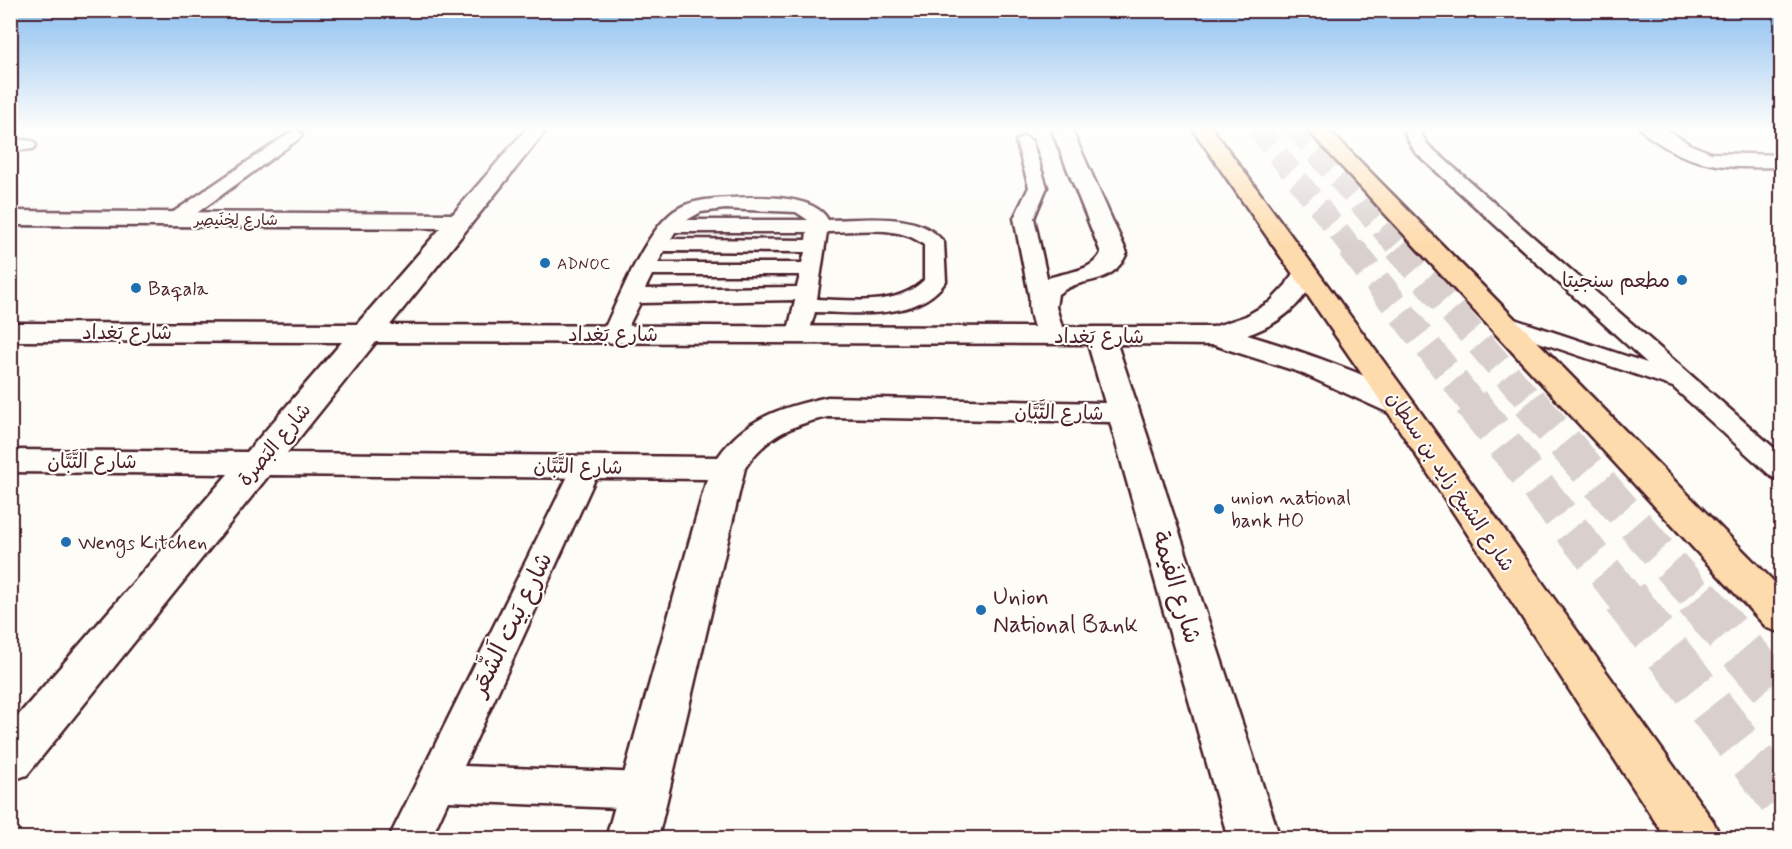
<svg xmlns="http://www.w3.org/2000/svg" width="1792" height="849" viewBox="0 0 1792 849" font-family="Mynerve,'Playpen Sans Arabic',sans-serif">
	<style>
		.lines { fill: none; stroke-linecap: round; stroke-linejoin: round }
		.highway-tunnel-far3 { stroke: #d9d0ce; stroke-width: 22; stroke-dasharray: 22 11; stroke-linecap: butt }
		.highway-tunnel-far2 { stroke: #d9d0ce; stroke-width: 28; stroke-dasharray: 28 14; stroke-linecap: butt }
		.highway-tunnel-far1 { stroke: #d9d0ce; stroke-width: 36; stroke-dasharray: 36 18; stroke-linecap: butt }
		.highway-tunnel { stroke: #d9d0ce; stroke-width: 46; stroke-dasharray: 46 23; stroke-linecap: butt }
		.lane-casing { stroke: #4a1f2b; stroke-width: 5 }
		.street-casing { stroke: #4a1f2b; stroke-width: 5 }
		.primary-casing { stroke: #4a1f2b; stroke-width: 5 }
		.lane { fill: #fdfcf7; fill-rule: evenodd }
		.street { fill: #fdfcf7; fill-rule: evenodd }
		.primary { fill: #fedbac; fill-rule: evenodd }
		.poi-dot { fill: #1f6fb2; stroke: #fdfcf7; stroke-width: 2 }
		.labels { text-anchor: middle; stroke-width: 4.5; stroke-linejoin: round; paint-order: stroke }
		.far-street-label { font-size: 16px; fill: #4a1f2b; stroke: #fdfcf7 }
		.far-poi-label { font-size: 16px; fill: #4a1f2b; stroke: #fdfcf7; text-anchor: start }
		.poi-label { font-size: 20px; fill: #4a1f2b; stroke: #fdfcf7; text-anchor: start }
		.street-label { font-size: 20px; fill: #4a1f2b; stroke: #fdfcf7 }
		.near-street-label { font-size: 24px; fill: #4a1f2b; stroke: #fdfcf7 }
		.near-poi-label { font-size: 24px; fill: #4a1f2b; stroke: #fdfcf7; text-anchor: start }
	</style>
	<rect width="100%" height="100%" fill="#fdfcf7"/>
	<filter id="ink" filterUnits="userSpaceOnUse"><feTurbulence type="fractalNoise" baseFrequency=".0167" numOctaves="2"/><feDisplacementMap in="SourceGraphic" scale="12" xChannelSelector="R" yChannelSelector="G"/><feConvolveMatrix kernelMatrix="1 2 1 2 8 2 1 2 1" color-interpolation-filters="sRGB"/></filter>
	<g filter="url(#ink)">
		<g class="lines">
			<g class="highway-tunnel-far3">
				<polyline points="1257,128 1352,249"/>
				<polyline points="1295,128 1399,249"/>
			</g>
			<g class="highway-tunnel-far2">
				<polyline points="1351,248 1472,403"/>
				<polyline points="1398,248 1531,403"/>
			</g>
			<g class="highway-tunnel-far1">
				<polyline points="1471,402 1626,599"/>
				<polyline points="1529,402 1699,599"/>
			</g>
			<g class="highway-tunnel">
				<polyline points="1625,598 1782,799"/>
				<polyline points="1697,598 1782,697"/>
			</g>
			<defs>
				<g id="lane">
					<polygon points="1409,128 1426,128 1421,134 1428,145 1782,455 1782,480 1772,477 1673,387 1494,327 1490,322 1494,317 1502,315 1647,363 1415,152 1405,134"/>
					<polygon points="294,130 300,132 302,135 300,138 183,223 169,223 166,219 169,215"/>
					<polygon points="1024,136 1032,141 1047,187 1034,218 1052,300 1049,305 1033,305 1030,300 1014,218 1029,187 1016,141"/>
					<path d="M715,199C744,197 813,191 828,220C863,220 921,210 944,243L946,281C918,321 857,313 815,312L807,340H791L787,335L795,300L640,303L622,339H606L602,334C618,301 647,225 679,208C689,202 703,200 715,199ZM725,209L796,212L808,220H687L701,212ZM675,232H807L806,240L671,239ZM827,232C858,232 899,224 924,245V280C897,307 852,300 817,299ZM664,251L805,252L802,263H658ZM652,275H800L797,287L645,289Z"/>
					<polygon points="587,457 597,460 601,466 464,766 644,773 658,778 664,791 658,804 644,809 448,801 431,838 389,838 573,466 577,460"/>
				</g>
				<g id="street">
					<path d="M527,128H548L390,325L1034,327C1010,256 1083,289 1101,253L1051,128H1071L1127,253C1110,289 1084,274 1058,294L1056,307L1062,327H1213L1246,316L1270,302L1286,285L1296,268L1305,266L1314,268L1318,274C1302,305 1280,324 1247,335C1279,344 1400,383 1416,406L1411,413L1400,416L1389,413L1299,372L1214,345L1117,344L1280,838H1228L1110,422L828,417C793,424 765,437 745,468L658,838H606L707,479L269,475L27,775L10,781V725L228,474L10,472V450L247,452L342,342L10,341V323L357,324L441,228L10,225V211L453,214ZM376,342L1088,344L1105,403L828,397C783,407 746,417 718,457L287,453Z"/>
					<path d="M1640,128H1664L1691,145L1711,153L1782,155V167C1737,168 1697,169 1659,143C1652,138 1645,135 1640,128Z"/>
					<polygon points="10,139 33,141 36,145 33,149 10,151"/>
				</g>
				<g id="primary">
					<polygon points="1192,128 1212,128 1411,399 1713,821 1721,838 1666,838 1384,406"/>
					<polygon points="1306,128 1327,128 1782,590 1782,633 1767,628"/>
				</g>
			</defs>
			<use href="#lane" class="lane-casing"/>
			<use href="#street" class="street-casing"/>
			<use href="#primary" class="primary-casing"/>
			<use href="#lane" class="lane"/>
			<use href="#street" class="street"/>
			<use href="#primary" class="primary"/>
		</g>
	</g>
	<linearGradient id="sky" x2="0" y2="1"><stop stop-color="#8bbef0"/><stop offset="0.52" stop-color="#fefefb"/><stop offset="1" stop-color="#fefefb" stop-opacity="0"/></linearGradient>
	<rect width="1792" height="247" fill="url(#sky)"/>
	<g class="poi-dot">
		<circle cx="545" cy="263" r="6"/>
		<circle cx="1682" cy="280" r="6"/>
		<circle cx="136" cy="288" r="6"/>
		<circle cx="1219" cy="509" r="6"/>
		<circle cx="66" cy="542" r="6"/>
		<circle cx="981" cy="610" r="6"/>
	</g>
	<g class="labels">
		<g class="far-street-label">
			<text x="236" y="225">شارع لِخنَيصِر</text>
		</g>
		<g class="far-poi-label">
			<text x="557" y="269">ADNOC</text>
		</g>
		<g class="poi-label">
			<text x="1670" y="287" text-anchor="end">مطعم سنجيتا</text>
			<text x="148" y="295">Baqala</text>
			<text x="1231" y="504">union national<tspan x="1231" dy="23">bank HO</tspan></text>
			<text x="78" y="549">Wengs Kitchen</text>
		</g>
		<g class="street-label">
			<text x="127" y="339">شارع بَغداد</text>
			<text x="613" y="341">شارع بَغداد</text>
			<text x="1099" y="343">شارع بَغداد</text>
			<text transform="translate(1059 412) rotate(1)" y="7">شارع التَّبَّان</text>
			<text transform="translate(274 444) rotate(-50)" y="7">شارع البَصرة</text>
			<text x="92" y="468">شارع التَّبَّان</text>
			<text transform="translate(578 466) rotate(1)" y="7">شارع التَّبَّان</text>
			<text transform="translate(1451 481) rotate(56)" y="7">شارع الشيخ زايد بن سلطان</text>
		</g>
		<g class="near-street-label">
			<text transform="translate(1177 587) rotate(73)" y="8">شارع الفَيمة</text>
			<text transform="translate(511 624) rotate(-64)" y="8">شارع بَيت اَلشَّعَر</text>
		</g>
		<g class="near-poi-label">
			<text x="993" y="604">Union<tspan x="993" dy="28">National Bank</tspan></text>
		</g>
	</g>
	<rect width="1792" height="849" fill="none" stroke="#fdfcf7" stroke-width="36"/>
	<rect x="18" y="18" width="1756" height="813" fill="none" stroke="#4a1f2b" stroke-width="2" filter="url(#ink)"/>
</svg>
